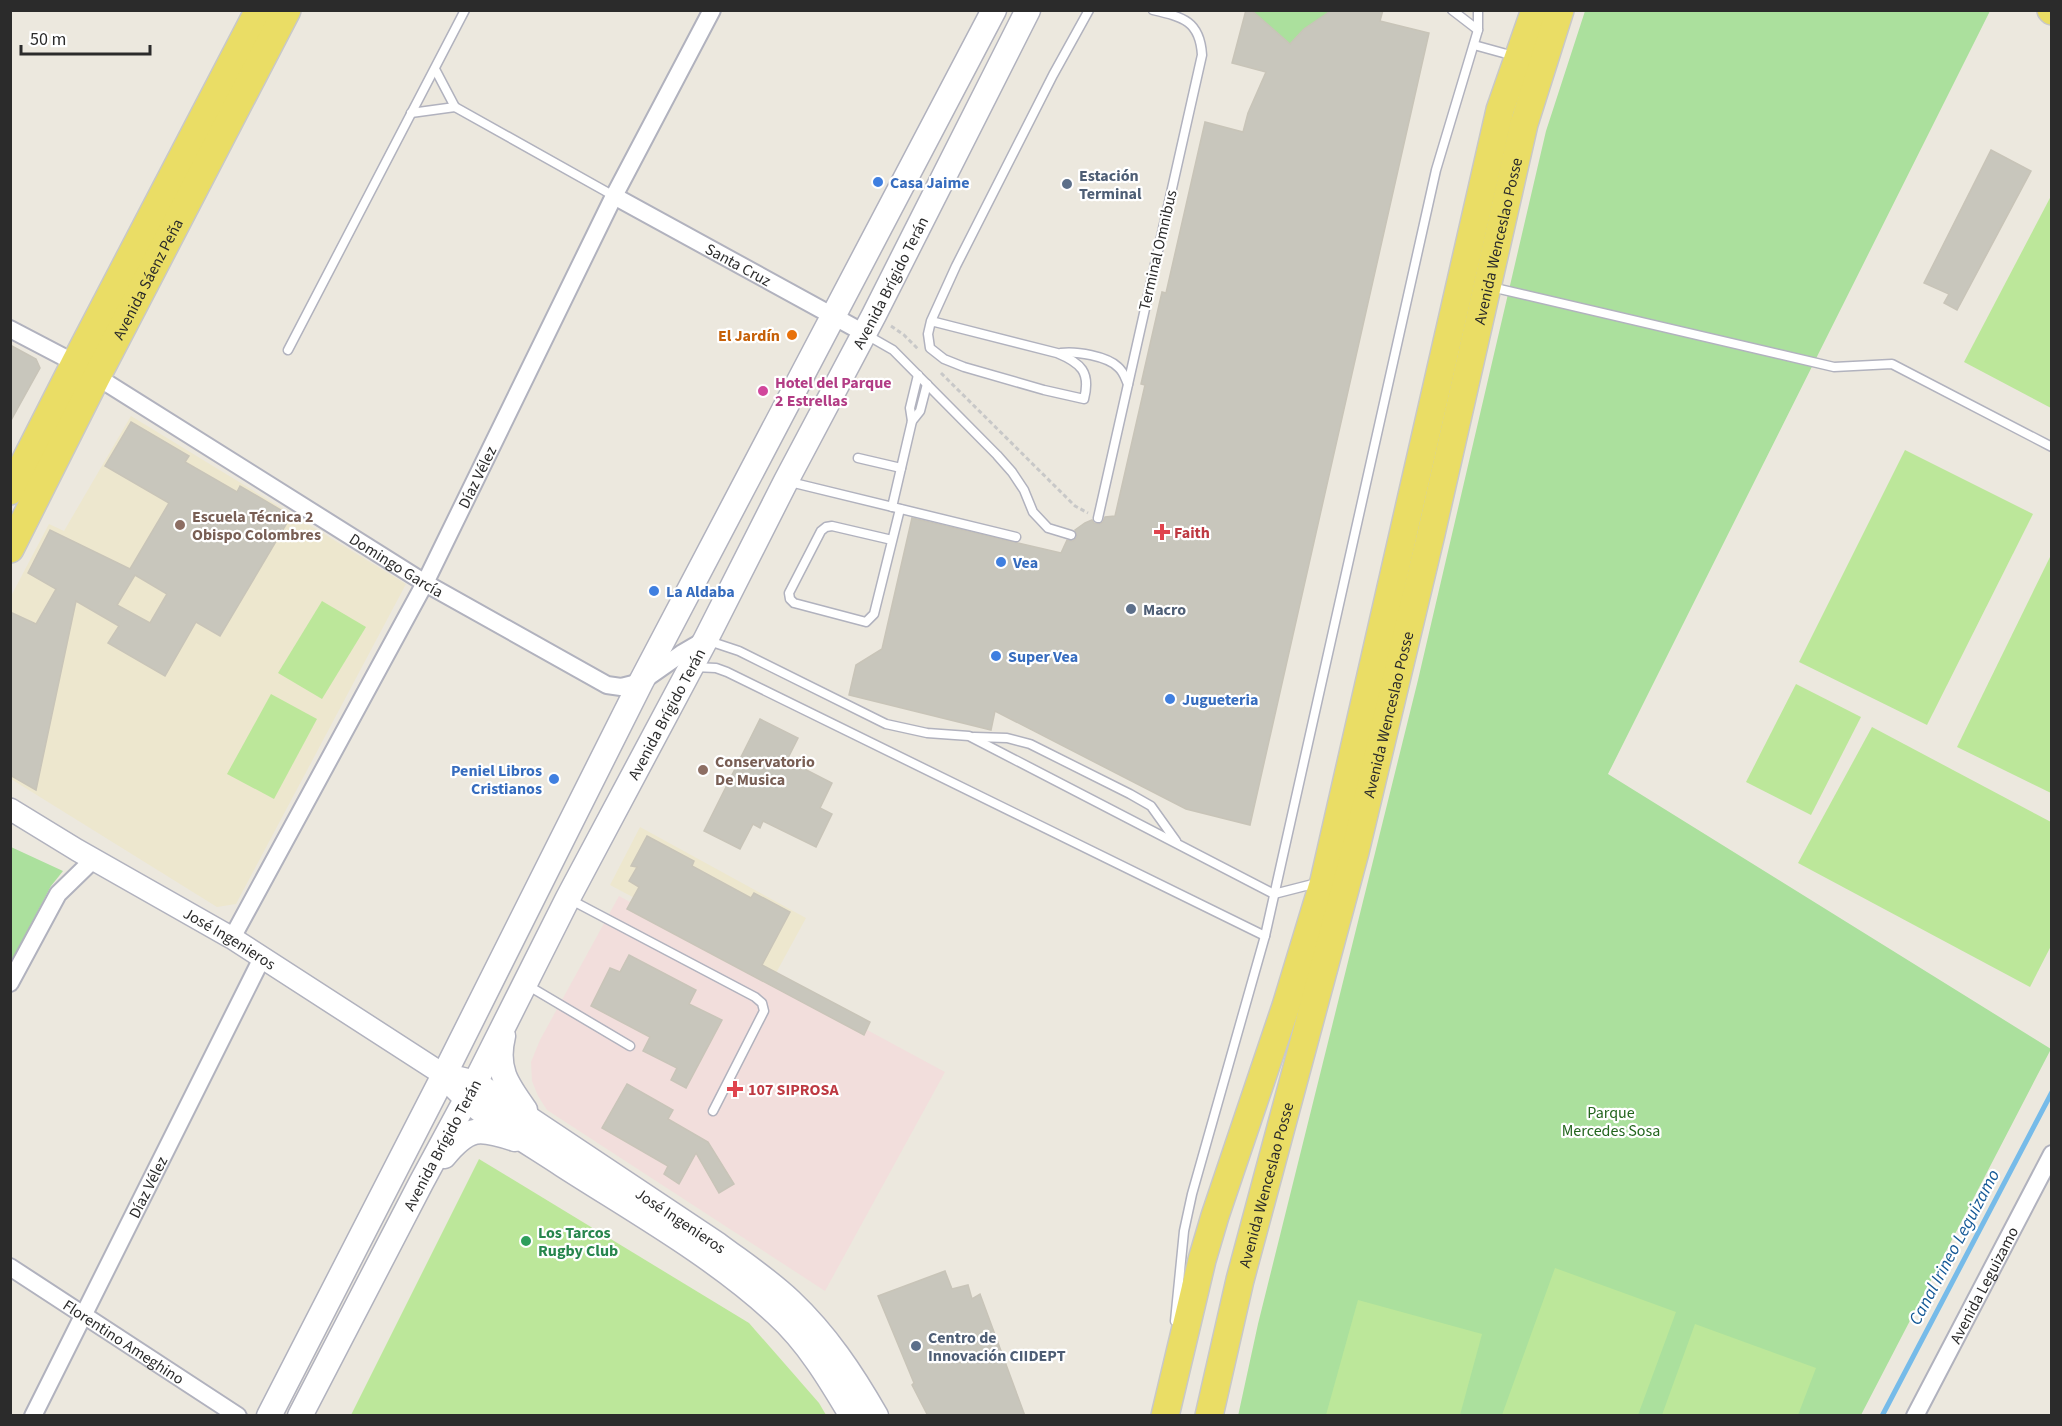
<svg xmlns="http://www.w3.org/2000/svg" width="2062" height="1426" viewBox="0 0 2062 1426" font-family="'Source Sans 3',sans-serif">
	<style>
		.education { fill: #ede7ce }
		.medical { fill: #f2dedc }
		.green { fill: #abe09d }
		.pitch { fill: #bce79a }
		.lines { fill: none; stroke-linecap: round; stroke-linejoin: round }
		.stream { stroke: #76bbe9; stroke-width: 5 }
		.building { fill: #c8c6bc; stroke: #c8c4b8; stroke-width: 1.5; fill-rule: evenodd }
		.service-casing { stroke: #b1b2be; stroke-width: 11 }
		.minor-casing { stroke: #b1b2be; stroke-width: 20 }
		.tertiary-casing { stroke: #b1b2be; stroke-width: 24 }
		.secondary-casing { stroke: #b1b2be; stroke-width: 27 }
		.primary-casing { stroke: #c8c8c8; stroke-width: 30 }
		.path { stroke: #c8c8c8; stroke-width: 3; stroke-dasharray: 4.5 3; stroke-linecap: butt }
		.service { stroke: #fff; stroke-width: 8 }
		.minor { stroke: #fff; stroke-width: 16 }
		.tertiary { stroke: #fff; stroke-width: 21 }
		.secondary { stroke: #fff; stroke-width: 24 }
		.primary { stroke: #eadd65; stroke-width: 27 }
		.shop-dot { fill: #3f7fe0; stroke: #fff; stroke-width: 2 }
		.service-dot { fill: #5c6f8a; stroke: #fff; stroke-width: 2 }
		.food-dot { fill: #e8710a; stroke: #fff; stroke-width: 2 }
		.hotel-dot { fill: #d1479c; stroke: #fff; stroke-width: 2 }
		.education-dot { fill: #8d6e63; stroke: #fff; stroke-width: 2 }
		.health-dot { fill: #e0444e; stroke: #fff; stroke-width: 2 }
		.leisure-dot { fill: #2e9e5b; stroke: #fff; stroke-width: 2 }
		.labels { text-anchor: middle; stroke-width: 4.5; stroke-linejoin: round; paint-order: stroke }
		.service-label { font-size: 16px; font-weight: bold; fill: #4e5e75; stroke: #fff; text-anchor: start }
		.shop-label { font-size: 16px; font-weight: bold; fill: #366cbe; stroke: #fff; text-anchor: start }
		.street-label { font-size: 16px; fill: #2b2b2b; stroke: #fff }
		.food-label { font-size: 16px; font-weight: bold; fill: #c56008; stroke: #fff; text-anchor: end }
		.hotel-label { font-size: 16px; font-weight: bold; fill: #b23c85; stroke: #fff; text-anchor: start }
		.education-label { font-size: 16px; font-weight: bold; fill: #785e54; stroke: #fff; text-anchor: start }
		.health-label { font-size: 16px; font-weight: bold; fill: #be3a42; stroke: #fff; text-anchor: start }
		.park-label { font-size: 16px; fill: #23651e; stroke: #fff }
		.leisure-label { font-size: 16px; font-weight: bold; fill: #27864d; stroke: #fff; text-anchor: start }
		.water-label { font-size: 18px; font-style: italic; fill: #145896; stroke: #fff }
	</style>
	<rect width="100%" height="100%" fill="#ece8de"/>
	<g class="education">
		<polygon points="131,416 406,584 236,904 217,907 11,779 10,598 49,524 64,531"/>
		<polygon points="640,827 806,918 776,973 610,885"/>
	</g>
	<polygon class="medical" points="619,896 945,1072 825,1291 547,1110 538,1096 532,1081 531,1062 540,1040"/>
	<g class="green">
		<polygon points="1251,11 1332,11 1304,29 1290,44"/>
		<polygon points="1585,11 1990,11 1608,774 2051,1049 1861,1415 1238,1416 1258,1324 1418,680 1546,131"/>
		<polygon points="11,847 63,871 51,886 11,962"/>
	</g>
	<g class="pitch">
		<polygon points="2051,196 2051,408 1964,362"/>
		<polygon points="1905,450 2033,514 1927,725 1799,662"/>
		<polygon points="2051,555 2051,793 1957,747"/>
		<polygon points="322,601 366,627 322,699 278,673"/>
		<polygon points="1796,684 1861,717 1811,815 1746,782"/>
		<polygon points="271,694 317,719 274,799 227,774"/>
		<polygon points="1872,727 2051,822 2051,946 2030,987 1798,863"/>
		<polygon points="479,1159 749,1323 819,1403 826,1415 351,1415"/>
		<polygon points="1555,1268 1676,1312 1638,1415 1502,1415"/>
		<polygon points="1358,1300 1482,1334 1460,1415 1326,1415"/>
		<polygon points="1695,1324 1816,1368 1798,1415 1662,1415"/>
	</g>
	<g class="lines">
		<polyline class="stream" points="1882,1416 2052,1092"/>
	</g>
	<g class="building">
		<polygon points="1246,10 1251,10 1290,44 1304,29 1332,10 1383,10 1380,21 1429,33 1250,825 1186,809 995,711 991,730 849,695 856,665 882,649 912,518 1061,553 1067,540 1073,541 1077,537 1075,530 1085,523 1092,520 1094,523 1099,524 1103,522 1105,517 1115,516 1145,385 1141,384 1162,292 1166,293 1205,122 1243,132 1248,113 1266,72 1232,63"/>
		<polygon points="1991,150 2031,171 1957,310 1944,303 1949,294 1924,283"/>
		<polygon points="10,345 36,359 40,368 10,422"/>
		<path d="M131,422L189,456L185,462L237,492L240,486L291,516L220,636L196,622L165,676L108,643L119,626L76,601L36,790L10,775V612L36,624L56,589L28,573L50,530L130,569L169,503L105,466ZM135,575L167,594L150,623L117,605Z"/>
		<polygon points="760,719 798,738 787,760 832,783 820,808 832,814 816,847 763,821 760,828 753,824 740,849 704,831"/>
		<polygon points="647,836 694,861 692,866 751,898 754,893 790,912 762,965 870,1022 864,1035 627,909 639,887 629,881 637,867 631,866"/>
		<polygon points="629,955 696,990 689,1004 722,1020 686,1088 671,1080 677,1068 643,1051 650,1037 591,1006 610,968 620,972"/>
		<polygon points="627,1084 673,1110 668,1119 708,1142 734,1184 719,1193 696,1153 679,1184 664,1174 668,1166 602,1128"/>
		<polygon points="945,1271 952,1289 968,1285 972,1299 980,1294 1025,1416 928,1416 912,1385 914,1383 878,1296"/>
	</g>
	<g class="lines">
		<defs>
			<g id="service">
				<polyline points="1452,10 1478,30"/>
				<polyline points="1474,45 1514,56"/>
				<polyline points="435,69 455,107"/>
				<polyline points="411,113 455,107 614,196"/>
				<polyline points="1491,287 1834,367 1892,364 2052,447"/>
				<path d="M931,321L1057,353C1081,363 1091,372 1084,399L1044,390L964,367L944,359L930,348L928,334L931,321L956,266L1053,75L1089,10"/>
				<polyline points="865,334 893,350 997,455 1012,472 1024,490 1033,512 1048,528 1071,535"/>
				<polyline points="288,350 465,10"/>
				<path d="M1061,353C1076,351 1107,356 1118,367C1124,372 1125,378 1128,384"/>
				<polyline points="912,421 920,411 927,384"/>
				<polyline points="858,458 901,468"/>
				<polyline points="790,482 1016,537"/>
				<polyline points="892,507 912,421 910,408 918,375"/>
				<path d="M1098,518L1202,55C1200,21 1183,17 1153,10"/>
				<polyline points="892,540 832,526 826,527 821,531 789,593 790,599 794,603 866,622 874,614 900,509"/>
				<polyline points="709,641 739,651 886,724 927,733 969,736 1274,894 1317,883"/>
				<polyline points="694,667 716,668 727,672 1265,936"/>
				<polyline points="974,737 1007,738 1030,744 1130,794 1151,806 1176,841"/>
				<polyline points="571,900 755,997 762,1003 764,1011 713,1111"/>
				<polyline points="527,985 630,1046"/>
				<polyline points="1175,1321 1184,1231 1192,1194 1265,936 1436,170 1478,30 1478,10"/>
			</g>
			<g id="minor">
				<path id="s1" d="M614,196L864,333"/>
				<path id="s2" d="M10,329L75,363L425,583L607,685L621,687L641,682L681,654L705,640"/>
				<path id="s3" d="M232,938L425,583L614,196L712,10"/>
				<polyline points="10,983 58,894 94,859"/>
				<path id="s4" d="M10,1267L238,1416"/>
				<path id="s5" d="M33,1416L262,958"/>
				<path id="s6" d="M1915,1416L2052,1154"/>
			</g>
			<g id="tertiary">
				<path id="s7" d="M10,809L77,850L232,938L444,1075"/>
			</g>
			<g id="secondary">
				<path d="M503,1036C495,1069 507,1085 525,1110"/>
				<path id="s8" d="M459,1079L475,1083L718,1245C742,1263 768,1280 790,1301C826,1335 852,1374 876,1416"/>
				<path d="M456,1088C482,1116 530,1143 563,1165C633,1210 715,1256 776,1313C808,1342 830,1379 852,1416"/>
				<path d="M444,1156C469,1126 479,1127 515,1139"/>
				<polyline points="269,1416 444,1075 641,682 994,10"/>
				<path id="s9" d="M300,1416L421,1183L475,1083L568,898L706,639L786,481L874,315L1028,10"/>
			</g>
			<g id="primary">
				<polyline points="2051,10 2052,11"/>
				<polyline points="10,491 75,363 259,10"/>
				<path id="s10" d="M10,549L96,378L287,10"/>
				<polyline points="1165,1416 1202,1260 1215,1216 1286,1006 1324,881 1500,110 1535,10"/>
				<path id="s11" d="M1209,1416L1240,1280L1355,852L1431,534L1524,124L1560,10"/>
			</g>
		</defs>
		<use href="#service" class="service-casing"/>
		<use href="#minor" class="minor-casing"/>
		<use href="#tertiary" class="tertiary-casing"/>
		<use href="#secondary" class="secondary-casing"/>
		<use href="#primary" class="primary-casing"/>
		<g class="path">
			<polyline points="891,326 904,335 918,349"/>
			<polyline points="941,373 1075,506 1088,513"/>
		</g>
		<use href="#service" class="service"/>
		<use href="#minor" class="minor"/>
		<use href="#tertiary" class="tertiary"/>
		<use href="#secondary" class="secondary"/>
		<use href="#primary" class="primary"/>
	</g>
	<g class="shop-dot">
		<circle cx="878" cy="182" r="6"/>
		<circle cx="1001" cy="562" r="6"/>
		<circle cx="654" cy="591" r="6"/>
		<circle cx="996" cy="656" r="6"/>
		<circle cx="1170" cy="699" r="6"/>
		<circle cx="554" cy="779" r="6"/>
	</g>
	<g class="service-dot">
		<circle cx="1067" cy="184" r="6"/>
		<circle cx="1131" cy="609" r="6"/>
		<circle cx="916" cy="1346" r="6"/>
	</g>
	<circle class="food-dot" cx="792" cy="335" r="6"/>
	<circle class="hotel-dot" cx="763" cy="391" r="6"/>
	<g class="education-dot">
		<circle cx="180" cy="525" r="6"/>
		<circle cx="703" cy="770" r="6"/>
	</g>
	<g class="health-dot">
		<path d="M1159 523h6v6h6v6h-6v6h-6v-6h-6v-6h6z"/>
		<path d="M732 1080h6v6h6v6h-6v6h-6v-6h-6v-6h6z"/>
	</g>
	<circle class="leisure-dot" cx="526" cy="1241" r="6"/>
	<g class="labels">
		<g class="service-label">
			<text x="1079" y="181">Estación<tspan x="1079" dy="18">Terminal</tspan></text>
			<text x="1143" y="615">Macro</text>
			<text x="928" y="1343">Centro de<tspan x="928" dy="18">Innovación CIIDEPT</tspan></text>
		</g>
		<g class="shop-label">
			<text x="890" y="188">Casa Jaime</text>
			<text x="1013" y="568">Vea</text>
			<text x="666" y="597">La Aldaba</text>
			<text x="1008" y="662">Super Vea</text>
			<text x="1182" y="705">Jugueteria</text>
			<text x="542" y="776" text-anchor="end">Peniel Libros<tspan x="542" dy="18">Cristianos</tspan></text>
		</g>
		<g class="street-label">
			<text dy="6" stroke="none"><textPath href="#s11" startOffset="1210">Avenida Wenceslao Posse</textPath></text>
			<text transform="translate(1157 250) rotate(-77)" y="6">Terminal Omnibus</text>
			<text dy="6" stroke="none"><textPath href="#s1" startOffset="142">Santa Cruz</textPath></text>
			<text dy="6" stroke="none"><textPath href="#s10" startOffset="303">Avenida Sáenz Peña</textPath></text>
			<text dy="6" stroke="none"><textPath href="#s9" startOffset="1278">Avenida Brígido Terán</textPath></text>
			<text dy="6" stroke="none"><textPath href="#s3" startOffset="522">Díaz Vélez</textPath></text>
			<text dy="6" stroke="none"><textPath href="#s2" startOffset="453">Domingo García</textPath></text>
			<text dy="6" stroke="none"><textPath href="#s9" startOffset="792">Avenida Brígido Terán</textPath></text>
			<text dy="6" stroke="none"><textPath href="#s11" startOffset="724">Avenida Wenceslao Posse</textPath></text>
			<text dy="6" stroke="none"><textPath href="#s7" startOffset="255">José Ingenieros</textPath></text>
			<text dy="6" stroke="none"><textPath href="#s9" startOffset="306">Avenida Brígido Terán</textPath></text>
			<text dy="6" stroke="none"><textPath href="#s11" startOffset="238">Avenida Wenceslao Posse</textPath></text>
			<text dy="6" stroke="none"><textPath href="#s5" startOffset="256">Díaz Vélez</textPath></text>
			<text dy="6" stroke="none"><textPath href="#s8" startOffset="264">José Ingenieros</textPath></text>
			<text dy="6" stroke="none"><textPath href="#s6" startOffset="148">Avenida Leguizamo</textPath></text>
			<text dy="6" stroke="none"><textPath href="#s4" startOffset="136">Florentino Ameghino</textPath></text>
		</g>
		<g class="food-label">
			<text x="780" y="341">El Jardín</text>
		</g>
		<g class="hotel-label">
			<text x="775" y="388">Hotel del Parque<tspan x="775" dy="18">2 Estrellas</tspan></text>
		</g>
		<g class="education-label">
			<text x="192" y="522">Escuela Técnica 2<tspan x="192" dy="18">Obispo Colombres</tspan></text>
			<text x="715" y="767">Conservatorio<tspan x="715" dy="18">De Musica</tspan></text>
		</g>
		<g class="health-label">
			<text x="1174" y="538">Faith</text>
			<text x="748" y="1095">107 SIPROSA</text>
		</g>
		<g class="park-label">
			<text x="1611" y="1118">Parque<tspan x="1611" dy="18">Mercedes Sosa</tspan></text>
		</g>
		<g class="leisure-label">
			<text x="538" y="1238">Los Tarcos<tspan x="538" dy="18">Rugby Club</tspan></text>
		</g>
		<g class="water-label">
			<text transform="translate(1954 1247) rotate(-62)" y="6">Canal Irineo Leguizamo</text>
		</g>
	</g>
	<rect width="2062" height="1426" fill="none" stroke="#2b2b2b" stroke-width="24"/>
	<path d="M21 45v9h129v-9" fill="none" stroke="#2b2b2b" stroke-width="3"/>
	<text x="30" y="45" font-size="18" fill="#2b2b2b" stroke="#ffffff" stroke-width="4.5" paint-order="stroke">50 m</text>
</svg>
